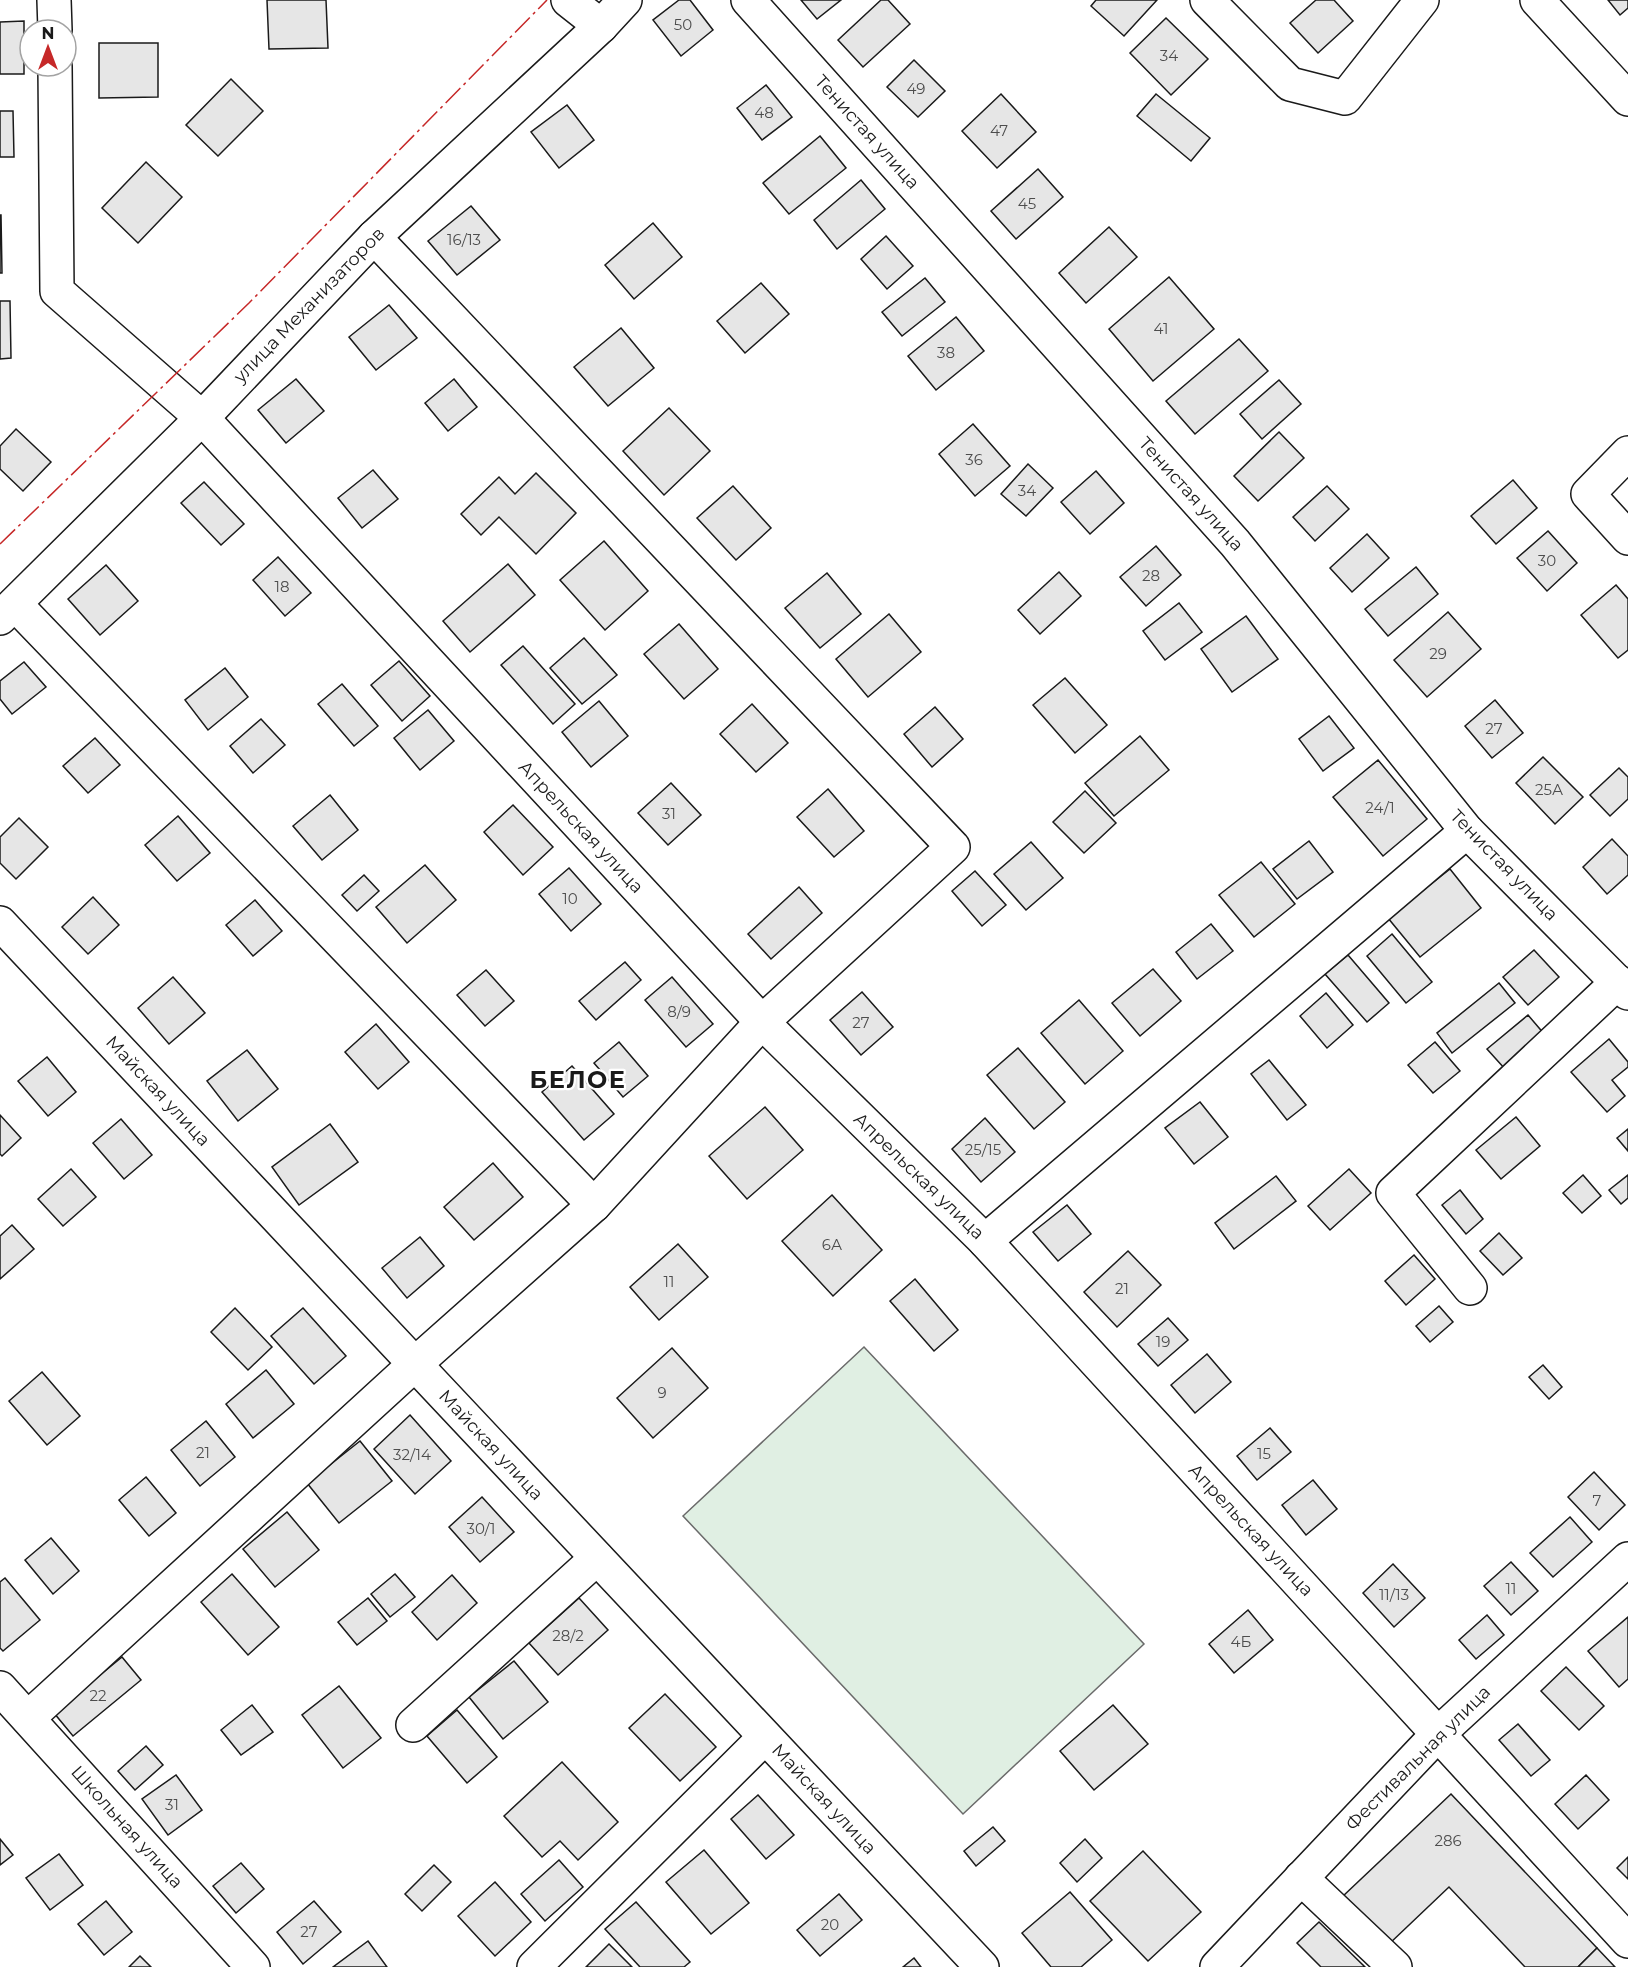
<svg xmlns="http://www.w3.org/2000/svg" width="1628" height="1967" viewBox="0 0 1628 1967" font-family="Montserrat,sans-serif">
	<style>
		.green { fill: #e0efe3; stroke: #6a6a6a; stroke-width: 1.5 }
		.building { fill: #e6e6e6; stroke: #1a1a1a; stroke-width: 1.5 }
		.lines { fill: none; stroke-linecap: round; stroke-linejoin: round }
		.minor-casing { stroke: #1a1a1a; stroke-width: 36 }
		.minor { stroke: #fff; stroke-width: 33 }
		.power { stroke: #c62828; stroke-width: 1.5; stroke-dasharray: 21 4.5 3 4.5; stroke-linecap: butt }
		.labels { text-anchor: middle; stroke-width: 4.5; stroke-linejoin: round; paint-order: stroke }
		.number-label { font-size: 15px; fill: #4d4d4d }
		.street-label { font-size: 18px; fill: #1a1a1a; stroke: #fff }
		.district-label { font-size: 24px; font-weight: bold; letter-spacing: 1.5px; fill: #1a1a1a; stroke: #fff }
	</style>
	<rect width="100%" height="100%" fill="#fff"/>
	<polygon class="green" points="864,1347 1144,1644 963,1814 683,1516"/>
	<g class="building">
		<polygon points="267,0 326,0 328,48 269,49"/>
		<polygon points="679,0 690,0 713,30 681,56 653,20"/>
		<polygon points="801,0 841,0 817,19"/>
		<polygon points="881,0 888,0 910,24 863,67 838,40"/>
		<polygon points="1096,0 1157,0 1124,36 1091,6"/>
		<polygon points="1316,0 1334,0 1353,21 1318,53 1290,23"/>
		<polygon points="1608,0 1628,0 1628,8 1620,15"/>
		<polygon points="1166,18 1208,59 1171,95 1130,53"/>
		<polygon points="24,21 24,74 0,74 0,22"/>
		<polygon points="99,43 158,43 158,97 99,98"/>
		<polygon points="914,60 945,91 918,117 887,87"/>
		<polygon points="231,79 263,111 218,156 186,125"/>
		<polygon points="766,85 792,117 762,140 737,108"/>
		<polygon points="1001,94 1036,132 997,168 962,131"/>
		<polygon points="1156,94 1210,138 1191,161 1137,116"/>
		<polygon points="567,105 594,140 559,168 531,132"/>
		<polygon points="0,111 13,111 14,157 0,157"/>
		<polygon points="820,136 846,168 789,214 763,183"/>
		<polygon points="146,162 182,197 138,243 102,208"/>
		<polygon points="1038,169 1063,197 1016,239 991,211"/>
		<polygon points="861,180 885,209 837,249 814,220"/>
		<polygon points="471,206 500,240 457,275 428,241"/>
		<polygon points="0,215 1,215 2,273 0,273"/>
		<polygon points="653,223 682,257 634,299 605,265"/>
		<polygon points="1109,227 1137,257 1086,303 1059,273"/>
		<polygon points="886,236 913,266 887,289 861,259"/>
		<polygon points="1169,277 1214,329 1153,381 1109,329"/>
		<polygon points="925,278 945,302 902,336 882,312"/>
		<polygon points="761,283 789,314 745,353 717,321"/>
		<polygon points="0,301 10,301 11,358 0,359"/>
		<polygon points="389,305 417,338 376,370 349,337"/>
		<polygon points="956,317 984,351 936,390 908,356"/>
		<polygon points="621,328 654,368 608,406 574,367"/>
		<polygon points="1239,339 1268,371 1195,434 1166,401"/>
		<polygon points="296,379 324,411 286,443 258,410"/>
		<polygon points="454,379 477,407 448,431 425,403"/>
		<polygon points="1279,380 1301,404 1262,439 1240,414"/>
		<polygon points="669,408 710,451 664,495 623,451"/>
		<polygon points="973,424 1010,466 975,496 939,454"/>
		<polygon points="16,429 51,462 23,491 0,469 0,446"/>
		<polygon points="1279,432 1304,458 1258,501 1234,476"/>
		<polygon points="1028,464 1053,488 1026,516 1001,494"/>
		<polygon points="373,470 398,499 362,528 338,498"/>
		<polygon points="1096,471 1124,503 1090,534 1061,502"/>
		<polygon points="536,473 576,513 536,554 499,517 481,535 461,514 499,477 515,494"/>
		<polygon points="1513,480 1537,508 1496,544 1471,516"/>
		<polygon points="204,482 244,524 221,545 181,503"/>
		<polygon points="733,486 771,528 736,560 697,518"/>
		<polygon points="1327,486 1349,509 1315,541 1293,517"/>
		<polygon points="1548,531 1577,563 1547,591 1517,558"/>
		<polygon points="1367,534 1389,558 1352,592 1330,568"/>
		<polygon points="604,541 648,591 605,630 560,580"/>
		<polygon points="1156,546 1181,575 1146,606 1120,577"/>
		<polygon points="278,557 311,593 285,616 253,580"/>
		<polygon points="508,564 535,595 470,652 443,621"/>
		<polygon points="106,565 138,601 100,635 68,599"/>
		<polygon points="1416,567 1438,594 1388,636 1365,609"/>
		<polygon points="1059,572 1081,596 1040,634 1018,610"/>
		<polygon points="827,573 861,614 820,648 785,608"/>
		<polygon points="1616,585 1628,599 1628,650 1618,658 1581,615"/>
		<polygon points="1179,603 1202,632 1165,660 1143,631"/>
		<polygon points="1448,612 1481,649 1427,697 1394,660"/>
		<polygon points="889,614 921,652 868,697 836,659"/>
		<polygon points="1246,616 1278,659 1232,692 1201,649"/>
		<polygon points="679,624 718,669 684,699 644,654"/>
		<polygon points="584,638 617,675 582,704 550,668"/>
		<polygon points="523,646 575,704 553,724 501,665"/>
		<polygon points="399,661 430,696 402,721 371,685"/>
		<polygon points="24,662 46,687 12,714 0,699 0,681"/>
		<polygon points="225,668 248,697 208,730 185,700"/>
		<polygon points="1065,678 1107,725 1075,753 1033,705"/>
		<polygon points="342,684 378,726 354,746 318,704"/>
		<polygon points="1495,700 1523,733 1492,758 1465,726"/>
		<polygon points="599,701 628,736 591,767 562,732"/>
		<polygon points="752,704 788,743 756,772 720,734"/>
		<polygon points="935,707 963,739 932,767 904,734"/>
		<polygon points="428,710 454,741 420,770 394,738"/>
		<polygon points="1329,716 1354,748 1323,771 1299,739"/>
		<polygon points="261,719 285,745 253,773 230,746"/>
		<polygon points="1140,736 1169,770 1114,816 1085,783"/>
		<polygon points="95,738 120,765 88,793 63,766"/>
		<polygon points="1543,757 1583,797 1555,824 1516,783"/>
		<polygon points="1378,760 1427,819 1383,856 1333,797"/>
		<polygon points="1619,768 1628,777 1628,799 1610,816 1590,795"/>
		<polygon points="671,783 701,815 668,845 638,813"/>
		<polygon points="828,789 864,831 834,857 797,817"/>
		<polygon points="1085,791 1116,823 1084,853 1053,822"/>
		<polygon points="330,795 358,830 322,860 293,826"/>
		<polygon points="513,805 553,847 523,875 484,832"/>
		<polygon points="178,816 210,853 177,881 145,845"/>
		<polygon points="19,818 48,847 16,879 0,863 0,837"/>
		<polygon points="1612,839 1628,856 1628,875 1607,894 1583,867"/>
		<polygon points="1309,841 1333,872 1297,899 1273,869"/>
		<polygon points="1031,842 1063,878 1026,910 994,874"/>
		<polygon points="1261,862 1295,904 1254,937 1219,895"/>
		<polygon points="425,865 456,900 407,943 376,907"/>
		<polygon points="569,868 601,904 571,931 539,894"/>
		<polygon points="1450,869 1481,908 1420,957 1388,918"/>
		<polygon points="975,871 1006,905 982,926 952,891"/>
		<polygon points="364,875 379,891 357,911 342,895"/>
		<polygon points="799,887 822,913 771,959 748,934"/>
		<polygon points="93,897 119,925 88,954 62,927"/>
		<polygon points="255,900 282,931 253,956 226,925"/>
		<polygon points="1211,924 1233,951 1197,979 1176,952"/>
		<polygon points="1392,934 1432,982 1406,1003 1367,956"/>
		<polygon points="1534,950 1559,977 1528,1005 1503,977"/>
		<polygon points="1348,955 1389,1003 1367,1022 1325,974"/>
		<polygon points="625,962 641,980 596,1020 579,1001"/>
		<polygon points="1153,969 1181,1001 1140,1036 1112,1003"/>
		<polygon points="486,970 514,1001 485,1026 457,995"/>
		<polygon points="173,977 205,1013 169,1044 138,1008"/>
		<polygon points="672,977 713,1024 686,1047 645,1000"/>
		<polygon points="1499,983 1515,1003 1452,1053 1437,1033"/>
		<polygon points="862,992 893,1027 861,1055 830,1020"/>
		<polygon points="1326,993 1353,1025 1327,1048 1300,1016"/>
		<polygon points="1079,1000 1123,1051 1085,1084 1041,1033"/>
		<polygon points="1528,1015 1545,1035 1505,1069 1487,1049"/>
		<polygon points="376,1024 409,1062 378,1089 345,1052"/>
		<polygon points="1609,1039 1628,1062 1628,1067 1612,1080 1625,1096 1607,1112 1571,1072"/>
		<polygon points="619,1042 648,1076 623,1097 594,1063"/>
		<polygon points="1435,1042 1460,1071 1433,1093 1408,1065"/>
		<polygon points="1018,1048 1065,1102 1034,1129 987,1075"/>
		<polygon points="247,1050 278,1089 238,1121 207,1081"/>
		<polygon points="47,1057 76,1092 48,1116 18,1081"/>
		<polygon points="1269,1060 1306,1105 1287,1120 1251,1074"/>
		<polygon points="572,1066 614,1114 584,1140 542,1092"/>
		<polygon points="1200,1102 1228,1137 1194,1164 1165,1128"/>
		<polygon points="765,1107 803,1150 747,1199 709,1156"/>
		<polygon points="0,1115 21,1138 2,1156 0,1154"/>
		<polygon points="1516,1117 1540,1146 1501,1179 1476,1150"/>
		<polygon points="985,1118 1015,1152 981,1182 952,1149"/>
		<polygon points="121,1119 152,1155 124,1179 93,1143"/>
		<polygon points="330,1124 358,1162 299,1205 272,1167"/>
		<polygon points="1628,1129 1628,1151 1617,1138"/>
		<polygon points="493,1163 523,1197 474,1240 444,1207"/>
		<polygon points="71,1169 96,1197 63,1226 38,1199"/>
		<polygon points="1349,1169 1371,1193 1330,1230 1308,1206"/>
		<polygon points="1583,1175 1601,1196 1582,1213 1563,1193"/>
		<polygon points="1628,1175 1628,1198 1621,1204 1609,1190"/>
		<polygon points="1276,1176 1296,1201 1234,1249 1215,1223"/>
		<polygon points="1460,1190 1483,1219 1466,1234 1442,1205"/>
		<polygon points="832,1195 882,1250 833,1296 782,1241"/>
		<polygon points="1067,1205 1091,1234 1058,1261 1033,1232"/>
		<polygon points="12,1225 34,1249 0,1279 0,1236"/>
		<polygon points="1499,1233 1522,1258 1503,1275 1480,1251"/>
		<polygon points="420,1237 444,1266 407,1298 382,1268"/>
		<polygon points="678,1244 708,1277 659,1320 630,1287"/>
		<polygon points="1128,1251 1161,1285 1117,1327 1084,1292"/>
		<polygon points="1414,1255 1435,1279 1406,1305 1385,1281"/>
		<polygon points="915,1279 958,1330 934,1351 890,1301"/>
		<polygon points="1439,1306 1453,1322 1430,1342 1416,1326"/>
		<polygon points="235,1308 272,1347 248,1370 211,1332"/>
		<polygon points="303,1308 346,1356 314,1384 271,1336"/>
		<polygon points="1168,1318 1188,1340 1158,1366 1138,1344"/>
		<polygon points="672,1348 708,1388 653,1438 617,1398"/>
		<polygon points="1207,1354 1231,1382 1195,1413 1171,1385"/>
		<polygon points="1543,1365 1562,1387 1549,1399 1529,1377"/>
		<polygon points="266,1370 294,1404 253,1438 226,1404"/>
		<polygon points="42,1372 80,1416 47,1445 9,1401"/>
		<polygon points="410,1415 451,1461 415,1494 374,1449"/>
		<polygon points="206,1421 235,1457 200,1486 171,1450"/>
		<polygon points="1270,1428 1291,1452 1257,1480 1237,1456"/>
		<polygon points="360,1441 392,1481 339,1523 307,1483"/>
		<polygon points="1594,1472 1625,1505 1599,1530 1568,1497"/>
		<polygon points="146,1477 176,1513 149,1536 119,1500"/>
		<polygon points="1313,1480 1337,1509 1306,1535 1282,1505"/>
		<polygon points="482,1497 514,1532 480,1562 449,1527"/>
		<polygon points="287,1512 319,1550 275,1587 243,1549"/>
		<polygon points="1570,1517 1592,1542 1553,1577 1530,1553"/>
		<polygon points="51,1538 79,1571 53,1594 25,1560"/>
		<polygon points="1511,1562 1538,1591 1511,1615 1484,1586"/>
		<polygon points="1393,1564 1425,1598 1394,1627 1363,1593"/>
		<polygon points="232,1574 279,1627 248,1655 201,1602"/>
		<polygon points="395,1574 415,1597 390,1617 371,1594"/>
		<polygon points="452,1575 477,1603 437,1640 412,1612"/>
		<polygon points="5,1578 40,1620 3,1651 0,1648 0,1582"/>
		<polygon points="368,1598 387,1621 357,1645 338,1622"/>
		<polygon points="579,1598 608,1630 558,1675 529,1643"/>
		<polygon points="1248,1610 1273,1640 1234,1673 1209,1644"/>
		<polygon points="1487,1615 1504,1635 1476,1659 1459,1640"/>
		<polygon points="1628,1617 1628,1679 1619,1687 1588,1651"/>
		<polygon points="122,1657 141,1680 73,1736 54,1713"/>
		<polygon points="514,1661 548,1702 503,1739 469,1697"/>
		<polygon points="1566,1667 1604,1706 1579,1730 1541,1691"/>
		<polygon points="339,1686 381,1738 343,1768 302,1715"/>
		<polygon points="665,1694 716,1747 680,1781 629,1728"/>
		<polygon points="252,1705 273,1732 241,1755 221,1730"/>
		<polygon points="1113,1705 1148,1744 1094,1790 1060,1751"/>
		<polygon points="457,1710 497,1757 467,1783 427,1736"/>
		<polygon points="1518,1724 1550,1760 1531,1776 1499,1740"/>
		<polygon points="146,1746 163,1765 135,1790 118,1771"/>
		<polygon points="562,1762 618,1822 578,1860 560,1841 542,1857 504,1816"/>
		<polygon points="176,1775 202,1810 168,1835 142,1799"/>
		<polygon points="1586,1775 1609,1800 1578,1829 1555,1804"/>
		<polygon points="1451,1794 1597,1948 1578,1967 1525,1967 1449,1887 1388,1945 1342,1897"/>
		<polygon points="758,1795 794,1835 766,1859 731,1819"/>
		<polygon points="993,1827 1005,1841 976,1866 964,1851"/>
		<polygon points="0,1839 13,1855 0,1865"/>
		<polygon points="1085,1839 1102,1858 1077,1882 1060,1863"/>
		<polygon points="704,1850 749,1903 711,1934 666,1882"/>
		<polygon points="1143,1851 1201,1912 1148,1961 1090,1901"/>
		<polygon points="59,1854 83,1885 50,1910 26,1878"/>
		<polygon points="1628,1857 1628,1879 1617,1868"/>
		<polygon points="559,1860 583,1887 545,1921 521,1894"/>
		<polygon points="241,1863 264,1889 236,1913 213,1886"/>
		<polygon points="434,1865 451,1882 422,1911 405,1894"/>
		<polygon points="495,1882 531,1922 495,1956 458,1916"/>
		<polygon points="1070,1892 1112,1940 1081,1967 1051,1967 1022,1933"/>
		<polygon points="839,1894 862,1920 820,1956 797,1930"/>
		<polygon points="106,1901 132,1932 104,1955 78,1924"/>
		<polygon points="314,1901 341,1932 303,1964 277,1932"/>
		<polygon points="636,1902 690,1962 684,1967 640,1967 605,1929"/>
		<polygon points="1319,1922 1365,1967 1321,1967 1297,1943"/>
		<polygon points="368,1941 387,1967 333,1967"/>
		<polygon points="609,1944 632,1967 586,1967"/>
		<polygon points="1597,1948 1615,1967 1578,1967"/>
		<polygon points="140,1956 151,1967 129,1967"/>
		<polygon points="914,1958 921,1967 903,1967"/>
	</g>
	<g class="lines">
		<defs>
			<g id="minor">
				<polyline points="54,0 55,30"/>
				<polyline points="568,0 601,26"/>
				<polyline points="748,0 1235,543 1467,831 1628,993"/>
				<polyline points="1207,0 1290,84 1345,98 1422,0"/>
				<polyline points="1537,0 1628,99"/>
				<polyline points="55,66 57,291 202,418 762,1022 985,1241 1628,1941"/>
				<polyline points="1628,453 1588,494 1628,538"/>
				<polyline points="15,604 594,1205"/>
				<polyline points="0,618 202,418 374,237 601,26 625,0"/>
				<polyline points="0,923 982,1967"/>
				<polyline points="985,1241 1467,831"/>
				<polyline points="1470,1288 1393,1193 1618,982"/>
				<polyline points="0,1688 253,1967"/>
				<polyline points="28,1718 415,1364 594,1205 762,1022 953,847 374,237"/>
				<polyline points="413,1725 597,1558"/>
				<polyline points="1301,1878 1395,1967"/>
				<polyline points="534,1967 765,1737"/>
				<polyline points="1217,1967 1438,1734 1628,1559"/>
			</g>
		</defs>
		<use href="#minor" class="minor-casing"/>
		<use href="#minor" class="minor"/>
		<polyline class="power" points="0,544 249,303 547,0"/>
	</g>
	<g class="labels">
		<g class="number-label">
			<text x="683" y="30">50</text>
			<text x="1169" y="61">34</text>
			<text x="916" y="94">49</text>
			<text x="764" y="118">48</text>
			<text x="999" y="136">47</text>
			<text x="1027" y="209">45</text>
			<text x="464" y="245">16/13</text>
			<text x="1161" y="334">41</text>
			<text x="946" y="358">38</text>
			<text x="974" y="465">36</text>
			<text x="1027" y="496">34</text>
			<text x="1547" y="566">30</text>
			<text x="1151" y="581">28</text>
			<text x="282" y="592">18</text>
			<text x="1438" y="659">29</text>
			<text x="1494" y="734">27</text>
			<text x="1549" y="795">25А</text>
			<text x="1380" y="813">24/1</text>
			<text x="669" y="819">31</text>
			<text x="570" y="904">10</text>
			<text x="679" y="1017">8/9</text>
			<text x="861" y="1028">27</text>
			<text x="983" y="1155">25/15</text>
			<text x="832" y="1250">6А</text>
			<text x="669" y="1287">11</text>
			<text x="1122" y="1294">21</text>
			<text x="1163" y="1347">19</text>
			<text x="662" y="1398">9</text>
			<text x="203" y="1458">21</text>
			<text x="1264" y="1459">15</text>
			<text x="412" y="1460">32/14</text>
			<text x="1597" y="1506">7</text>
			<text x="481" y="1534">30/1</text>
			<text x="1511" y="1594">11</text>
			<text x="1394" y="1600">11/13</text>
			<text x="568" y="1641">28/2</text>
			<text x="1241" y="1647">4Б</text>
			<text x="98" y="1701">22</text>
			<text x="172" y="1810">31</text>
			<text x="1448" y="1846">286</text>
			<text x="830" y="1930">20</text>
			<text x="309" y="1937">27</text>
		</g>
		<g class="street-label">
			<text transform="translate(867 132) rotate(48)" y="6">Тенистая улица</text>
			<text transform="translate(309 305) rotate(-46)" y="6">улица Механизаторов</text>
			<text transform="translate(1191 494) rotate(48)" y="6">Тенистая улица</text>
			<text transform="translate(581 827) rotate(47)" y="6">Апрельская улица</text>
			<text transform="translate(1504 865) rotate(46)" y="6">Тенистая улица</text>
			<text transform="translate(158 1091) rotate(47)" y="6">Майская улица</text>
			<text transform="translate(919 1176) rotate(44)" y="6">Апрельская улица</text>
			<text transform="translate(491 1445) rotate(47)" y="6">Майская улица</text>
			<text transform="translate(1251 1530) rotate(47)" y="6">Апрельская улица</text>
			<text transform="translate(1418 1758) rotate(-45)" y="6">Фестивальная улица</text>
			<text transform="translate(824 1799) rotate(47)" y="6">Майская улица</text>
			<text transform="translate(127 1827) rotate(48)" y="6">Школьная улица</text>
		</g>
		<g class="district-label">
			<text x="578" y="1088">БЕЛОЕ</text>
		</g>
	</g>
	<g transform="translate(48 48)"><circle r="28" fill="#ffffff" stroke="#a3a3a3" stroke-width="1.5"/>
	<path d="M0-4.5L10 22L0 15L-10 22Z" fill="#c62828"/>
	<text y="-9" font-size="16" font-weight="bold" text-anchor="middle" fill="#1a1a1a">N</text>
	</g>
</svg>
